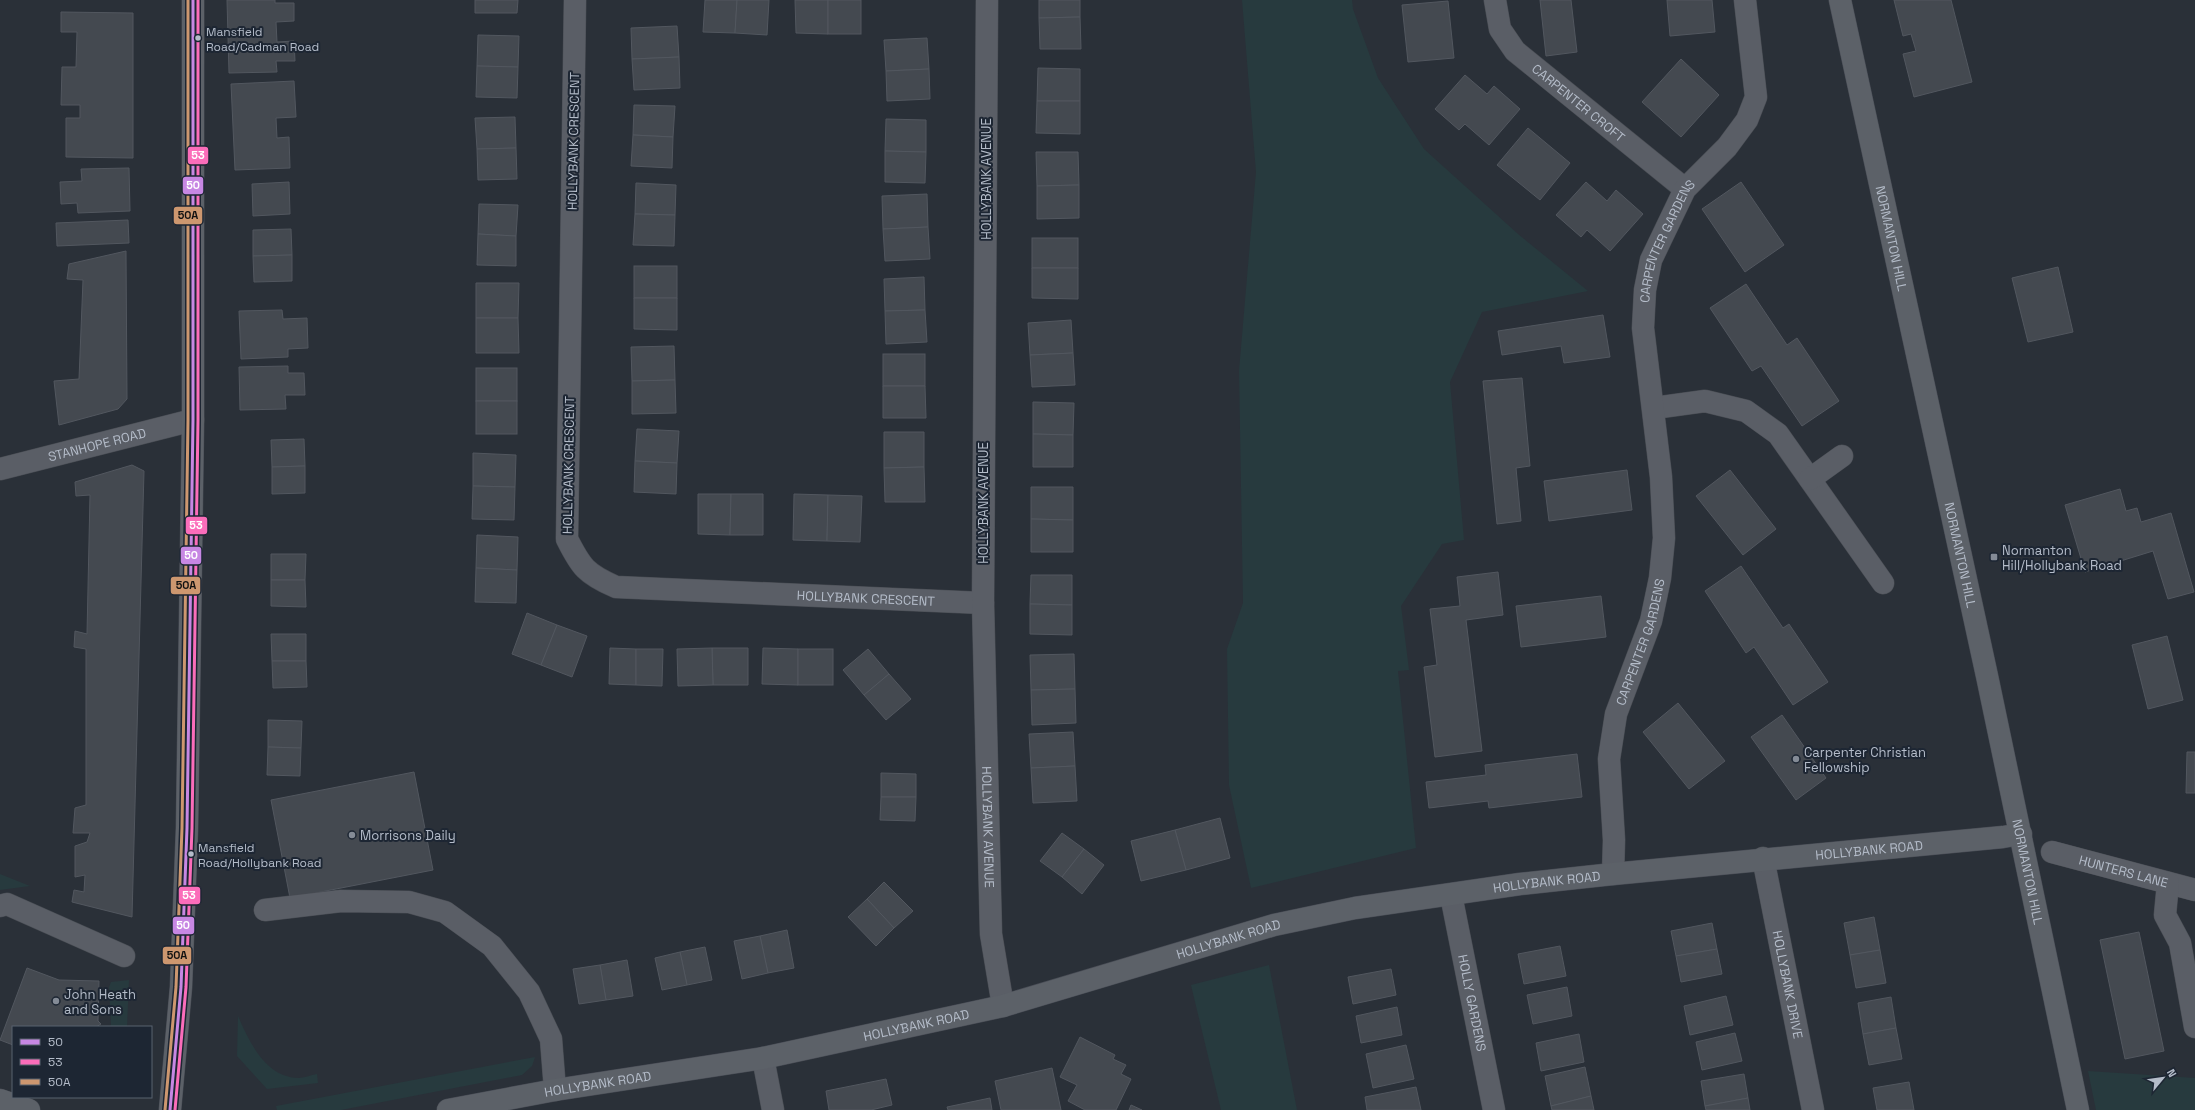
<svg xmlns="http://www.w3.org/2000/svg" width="2195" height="1110" viewBox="0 0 2195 1110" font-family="'Space Grotesk',sans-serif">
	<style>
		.green { fill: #273a3e }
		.building { fill: #444950; stroke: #52575f }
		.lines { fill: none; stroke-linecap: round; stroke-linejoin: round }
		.minor-casing { stroke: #484c53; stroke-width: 23 }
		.major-casing { stroke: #484c55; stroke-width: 23 }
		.minor { stroke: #5a5e66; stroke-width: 22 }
		.major { stroke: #5c6168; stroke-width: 22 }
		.bus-1-casing { stroke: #1d2633; stroke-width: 6 }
		.bus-2-casing { stroke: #1d2633; stroke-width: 6 }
		.bus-3-casing { stroke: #1d2633; stroke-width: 6 }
		.bus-1 { stroke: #c787e3; stroke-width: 3 }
		.bus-2 { stroke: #fb6dba; stroke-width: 3 }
		.bus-3 { stroke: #cd976f; stroke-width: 3 }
		.bus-dot { fill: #b4bcc9; stroke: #1d2633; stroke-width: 1.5 }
		.poi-dot { fill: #848b96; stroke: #1d2633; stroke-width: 1.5 }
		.labels { text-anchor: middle; stroke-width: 4; stroke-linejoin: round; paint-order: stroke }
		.bus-label { font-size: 12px; fill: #b4bcc9; stroke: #1d2633; text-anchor: start }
		.street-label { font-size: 13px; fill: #b4bcc9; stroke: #1d2633 }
		.poi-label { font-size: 13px; fill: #b4bcc9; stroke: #1d2633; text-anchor: start }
		.line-badge { stroke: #1d2633; stroke-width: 1.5 }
		.badge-label { font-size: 11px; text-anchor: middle; font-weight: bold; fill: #fff }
		.pale-badge-label { font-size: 11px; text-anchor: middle; font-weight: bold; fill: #111 }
	</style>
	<rect width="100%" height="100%" fill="#2a3038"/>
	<g class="green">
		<polygon points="1242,0 1352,0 1353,9 1378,78 1424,149 1518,234 1588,291 1482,312 1450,382 1464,540 1442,544 1401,606 1409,670 1398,671 1416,848 1251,888 1229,785 1227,649 1243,603 1239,371 1256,172"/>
		<polygon points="0,874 30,886 0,890"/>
		<polygon points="1269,965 1297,1110 1221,1110 1191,985"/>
		<polygon points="129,980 127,1027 109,1027 111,1025 109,987 111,982"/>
		<path d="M238,1016C249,1041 265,1077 298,1078C304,1078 311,1075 317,1074L318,1083L267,1089L237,1056Z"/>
		<polygon points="535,1057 532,1066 522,1075 341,1110 277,1110 276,1106"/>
		<polygon points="2088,1071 2195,1078 2195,1110 2096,1110"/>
	</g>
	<g class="building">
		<polygon points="227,0 275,0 275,3 294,3 294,21 276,22 277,42 294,41 295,61 276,61 277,72 229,73"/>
		<polygon points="475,0 518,0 517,13 475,13"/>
		<polygon points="705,0 737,0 735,33 703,32"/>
		<polygon points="737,0 769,0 767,35 735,33"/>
		<polygon points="795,0 828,0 828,34 796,33"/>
		<rect x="828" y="0" width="33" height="34"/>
		<polygon points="1039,0 1080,0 1080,17 1039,18"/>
		<polygon points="1540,0 1571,0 1577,52 1546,56"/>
		<polygon points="1667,0 1712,0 1715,32 1670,36"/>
		<polygon points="1894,0 1951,0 1972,82 1914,97 1903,54 1916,51 1911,34 1903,36"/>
		<polygon points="1448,1 1454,58 1408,62 1402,5"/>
		<polygon points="61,12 133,13 133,158 66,157 66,118 80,118 80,105 61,105 62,67 76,67 77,32 61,32"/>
		<polygon points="1080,17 1081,49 1040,49 1039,18"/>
		<polygon points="677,26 679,57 632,59 631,28"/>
		<polygon points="478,35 519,36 518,67 477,66"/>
		<polygon points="927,38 929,69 886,71 884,40"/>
		<polygon points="679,57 680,88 634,90 632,59"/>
		<polygon points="1681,59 1719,95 1681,137 1642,102"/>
		<polygon points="477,66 518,67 517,98 476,97"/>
		<polygon points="1038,68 1080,69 1080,101 1037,101"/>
		<polygon points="929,69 930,99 887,101 886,71"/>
		<polygon points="1465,75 1487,94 1494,86 1520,109 1489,145 1465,124 1459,130 1435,109"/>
		<polygon points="294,81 296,117 276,118 277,138 289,137 290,168 235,170 231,84"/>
		<polygon points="1037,101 1080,101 1080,134 1036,133"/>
		<polygon points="634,105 675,106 673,137 633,135"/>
		<polygon points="515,117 516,148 477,149 475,118"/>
		<polygon points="886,119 926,120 926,152 885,151"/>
		<polygon points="1528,128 1570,163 1540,200 1497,165"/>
		<polygon points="633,135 673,137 672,168 631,166"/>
		<polygon points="516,148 517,179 478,180 477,149"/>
		<polygon points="885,151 926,152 925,183 885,182"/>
		<polygon points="1036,152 1078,152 1079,185 1037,186"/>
		<polygon points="129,168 130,211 78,213 77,203 61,204 60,182 82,181 81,169"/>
		<polygon points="289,182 290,214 253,216 252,184"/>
		<polygon points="1586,182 1607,201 1616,190 1643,214 1610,251 1587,230 1581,237 1556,215"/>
		<polygon points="1741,182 1784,245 1745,272 1702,209"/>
		<polygon points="636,183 676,185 675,215 635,214"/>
		<polygon points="1079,185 1079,218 1037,219 1037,186"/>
		<polygon points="927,194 928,227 883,229 882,196"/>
		<polygon points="479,204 518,205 516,236 478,234"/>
		<polygon points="635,214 675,215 674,246 633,245"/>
		<polygon points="128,220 129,243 57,246 56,223"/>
		<polygon points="928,227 930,259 885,261 883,229"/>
		<polygon points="291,229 292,255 253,256 253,230"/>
		<polygon points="478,234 516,236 516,266 477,265"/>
		<rect x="1032" y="238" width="46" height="30"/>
		<polygon points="126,251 127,399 118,409 59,425 54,381 79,379 83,280 67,279 69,264"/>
		<polygon points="292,255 292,281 254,282 253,256"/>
		<rect x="634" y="266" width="43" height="32"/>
		<polygon points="2058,267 2073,332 2028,342 2012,278"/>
		<polygon points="1032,268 1078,268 1078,299 1032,298"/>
		<polygon points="924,277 925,310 885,311 884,279"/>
		<polygon points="476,283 519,283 518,318 476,318"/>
		<polygon points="1746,284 1787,345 1797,338 1839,401 1802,426 1761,366 1752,371 1710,308"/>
		<polygon points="634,298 677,298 677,330 634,329"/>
		<polygon points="282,310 283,319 307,318 308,348 288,349 288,357 241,359 239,311"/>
		<polygon points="925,310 927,342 886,344 885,311"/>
		<polygon points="1603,315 1610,357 1564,363 1561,346 1502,355 1498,331"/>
		<polygon points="476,318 518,318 519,353 476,353"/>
		<polygon points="1071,320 1073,353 1030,355 1028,323"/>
		<polygon points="674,346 675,380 632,381 631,347"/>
		<polygon points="1073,353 1075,385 1032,387 1030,355"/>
		<rect x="883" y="354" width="42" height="32"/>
		<polygon points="288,366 288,373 304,373 305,395 285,395 286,409 240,410 239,367"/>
		<rect x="476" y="368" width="41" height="33"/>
		<polygon points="1522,378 1530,466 1516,468 1521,521 1497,524 1483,381"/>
		<polygon points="675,380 676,413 632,414 632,381"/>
		<polygon points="883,386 925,386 926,418 883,418"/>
		<rect x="476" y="401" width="41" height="33"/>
		<polygon points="1033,402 1074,403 1073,435 1033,434"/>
		<polygon points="637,429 679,431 677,463 635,461"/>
		<polygon points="884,432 924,432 924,467 884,468"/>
		<polygon points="1033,434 1073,435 1073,467 1033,467"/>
		<polygon points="304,439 305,466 272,467 271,440"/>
		<polygon points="473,453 516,455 515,487 473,486"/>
		<polygon points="635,461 677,463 676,494 634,492"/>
		<polygon points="132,465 144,471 132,917 72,902 74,890 84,892 85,875 75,877 75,846 87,842 90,833 73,833 75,808 86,805 86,649 74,647 75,631 87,634 90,495 76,496 75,482"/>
		<polygon points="305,466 305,493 272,494 272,467"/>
		<polygon points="924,467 925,502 885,502 884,468"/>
		<polygon points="1627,470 1632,510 1549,521 1544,481"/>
		<polygon points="1730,470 1776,529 1743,555 1696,496"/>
		<polygon points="473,486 515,487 514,520 472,519"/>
		<polygon points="1031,487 1073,487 1073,520 1031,519"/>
		<polygon points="2120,489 2126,511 2137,508 2141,522 2171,513 2194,592 2168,599 2153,551 2085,572 2065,505"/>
		<polygon points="698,494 731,494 730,535 698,534"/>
		<polygon points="731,494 763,494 763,535 730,535"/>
		<polygon points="794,494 828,495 827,541 793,540"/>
		<polygon points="828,495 862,496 860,542 827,541"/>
		<polygon points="1031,519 1073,520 1073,552 1031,552"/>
		<polygon points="477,535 518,537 517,570 476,568"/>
		<polygon points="271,554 306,554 305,580 271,580"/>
		<polygon points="1741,566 1783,628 1789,624 1828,682 1793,705 1754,647 1746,653 1705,591"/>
		<polygon points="476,568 517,570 516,603 475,602"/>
		<polygon points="1498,572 1503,615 1466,620 1482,751 1435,757 1424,667 1437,665 1430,609 1460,606 1457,577"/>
		<polygon points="1031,575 1072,575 1072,605 1030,604"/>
		<polygon points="271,580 305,580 306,607 271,606"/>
		<polygon points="1601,596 1606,637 1521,647 1516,606"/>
		<polygon points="1030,604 1072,605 1072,635 1030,634"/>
		<polygon points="527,613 557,625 541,665 512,654"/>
		<polygon points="557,625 587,636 572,677 541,665"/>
		<polygon points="271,634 306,634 306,661 272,661"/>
		<polygon points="2167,636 2183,700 2148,709 2132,645"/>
		<polygon points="610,648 636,649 636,685 609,684"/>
		<polygon points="712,648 748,648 748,685 713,685"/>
		<polygon points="712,648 713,685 678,686 677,649"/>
		<polygon points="763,648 798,649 798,685 762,684"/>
		<polygon points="636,649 663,649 662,686 636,685"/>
		<rect x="798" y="649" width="35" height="36"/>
		<polygon points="868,649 889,674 864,695 843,670"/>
		<polygon points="1074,654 1075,689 1031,690 1030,655"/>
		<polygon points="272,661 306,661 307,687 273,688"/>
		<polygon points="889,674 911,699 886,720 864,695"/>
		<polygon points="1075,689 1076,723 1032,725 1031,690"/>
		<polygon points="1678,703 1725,761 1689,789 1643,732"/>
		<polygon points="1782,715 1826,778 1796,800 1751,737"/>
		<polygon points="268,720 302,721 301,748 268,747"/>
		<polygon points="1073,732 1075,766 1031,768 1029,734"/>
		<polygon points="268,747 301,748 300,776 267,775"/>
		<polygon points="2187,752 2195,752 2195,793 2186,793"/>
		<polygon points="1577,754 1582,797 1489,808 1488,801 1429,808 1426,782 1486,775 1485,765"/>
		<polygon points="1075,766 1077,801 1033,803 1031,768"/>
		<polygon points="414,772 433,870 290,898 271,800"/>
		<polygon points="881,773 916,774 916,797 881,797"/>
		<polygon points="881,797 916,797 915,821 880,820"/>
		<polygon points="1220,818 1230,858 1186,870 1175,830"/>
		<polygon points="1175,830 1186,870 1141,881 1131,841"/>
		<polygon points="1062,833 1084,849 1062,877 1040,861"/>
		<polygon points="1084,849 1104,865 1082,894 1062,877"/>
		<polygon points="884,882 913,911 894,928 867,899"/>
		<polygon points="867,899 894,928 876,946 848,917"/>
		<polygon points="1874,917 1880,950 1850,955 1844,923"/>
		<polygon points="1712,923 1717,949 1676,956 1671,931"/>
		<polygon points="787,930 794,968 768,973 760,936"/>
		<polygon points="2139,932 2164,1051 2125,1059 2100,940"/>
		<polygon points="760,936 768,973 742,979 734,941"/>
		<polygon points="1560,946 1566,976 1524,984 1518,954"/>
		<polygon points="705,947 712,980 687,985 680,952"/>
		<polygon points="1717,949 1722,974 1681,982 1676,956"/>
		<polygon points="1880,950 1886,983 1856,988 1850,955"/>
		<polygon points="680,952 687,985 662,990 655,958"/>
		<polygon points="627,960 633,996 606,1000 600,965"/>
		<polygon points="600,965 606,1000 579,1004 573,969"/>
		<polygon points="27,968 59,980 99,981 98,1021 101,1024 96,1027 13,1027 13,1045 0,1040"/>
		<polygon points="1391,969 1396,995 1353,1004 1348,977"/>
		<polygon points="1567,987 1572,1016 1533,1024 1527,995"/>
		<polygon points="1726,996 1733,1025 1690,1035 1684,1006"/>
		<polygon points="1891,997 1896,1028 1863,1034 1858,1003"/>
		<polygon points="1397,1007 1402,1035 1361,1043 1356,1016"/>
		<polygon points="1896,1028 1902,1059 1869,1065 1863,1034"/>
		<polygon points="1735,1033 1742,1061 1702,1070 1696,1042"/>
		<polygon points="1579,1034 1584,1062 1541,1071 1536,1043"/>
		<polygon points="1080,1037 1115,1055 1113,1059 1126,1065 1121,1074 1131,1079 1116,1110 1085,1110 1068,1101 1077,1085 1060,1077"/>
		<polygon points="1406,1045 1414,1079 1373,1088 1366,1054"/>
		<polygon points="1585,1067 1591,1096 1551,1106 1545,1076"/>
		<polygon points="1052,1068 1061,1110 1001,1110 995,1081"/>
		<polygon points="1744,1074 1748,1098 1705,1106 1701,1081"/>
		<polygon points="886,1079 892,1105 871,1110 829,1110 826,1091"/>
		<polygon points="1909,1082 1914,1110 1877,1110 1873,1088"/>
		<polygon points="1416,1087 1421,1110 1367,1110 1365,1097"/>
		<polygon points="1591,1096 1594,1110 1552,1110 1551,1106"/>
		<polygon points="990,1098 992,1110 948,1110 947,1107"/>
		<polygon points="1748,1098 1750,1110 1706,1110 1705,1106"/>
		<polygon points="1131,1105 1142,1110 1129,1110"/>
	</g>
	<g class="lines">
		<defs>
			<g id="minor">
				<path id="s1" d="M575,0L567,539C581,567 586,574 616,587L983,603"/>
				<path id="s2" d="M987,0L983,603L991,934L1003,1006"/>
				<path id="s3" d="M1495,0L1500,29L1515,51L1685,189"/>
				<polyline points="1654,408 1705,401 1746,411 1778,434 1883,583"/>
				<path id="s4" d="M0,469L193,420"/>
				<polyline points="1810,479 1842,456"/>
				<path id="s5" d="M2052,852L2195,890"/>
				<path id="s6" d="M1763,858L1813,1110"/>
				<path id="s7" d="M1613,874L1614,840L1609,759L1616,714L1651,621L1660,578L1664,538L1661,477L1643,328L1645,290L1651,260L1685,189L1727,147L1747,120L1756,97L1745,0"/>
				<polyline points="2168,883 2165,915 2180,943 2195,1027"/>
				<path id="s8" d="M1451,895L1494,1110"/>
				<polyline points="0,906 7,904 124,956"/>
				<polyline points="265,910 341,901 409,902 445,912 492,946 529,992 551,1039 555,1090"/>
				<polyline points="763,1058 773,1110"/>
			</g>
			<g id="major">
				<path id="s9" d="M1840,0L1987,676L2078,1110"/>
				<polyline points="0,1100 29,1110"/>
				<polyline points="170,1110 181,987 187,828 193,420 193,0"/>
				<path id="s10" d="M448,1110L555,1090L763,1058L1003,1006L1274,925L1355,908L1520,884L1613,874L2003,837L2021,834"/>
			</g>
		</defs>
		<use href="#minor" class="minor-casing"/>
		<use href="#major" class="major-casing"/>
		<use href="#minor" class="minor"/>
		<use href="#major" class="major"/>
		<defs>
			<polyline id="bus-1" points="170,1110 181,987 187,828 193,420 193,0"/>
			<polyline id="bus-2" points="175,1110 186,987 192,828 198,420 198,0"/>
			<polyline id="bus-3" points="165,1110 176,987 182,828 188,420 188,0"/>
		</defs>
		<use href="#bus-1" class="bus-1-casing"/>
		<use href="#bus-2" class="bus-2-casing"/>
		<use href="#bus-3" class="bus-3-casing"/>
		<use href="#bus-1" class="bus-1"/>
		<use href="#bus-2" class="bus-2"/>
		<use href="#bus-3" class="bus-3"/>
	</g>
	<g class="bus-dot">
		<circle cx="198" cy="38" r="3.5"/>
		<circle cx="191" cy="854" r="3.5"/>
	</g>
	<g class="poi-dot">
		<rect x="1990" y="553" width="8" height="8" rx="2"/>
		<circle cx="1796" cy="759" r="4"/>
		<circle cx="352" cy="835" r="4"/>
		<circle cx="56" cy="1001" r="4"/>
	</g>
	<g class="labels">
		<g class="bus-label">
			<text x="206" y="36">Mansfield<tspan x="206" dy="15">Road/Cadman Road</tspan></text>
			<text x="198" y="852">Mansfield<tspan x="198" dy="15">Road/Hollybank Road</tspan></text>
		</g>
		<g class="street-label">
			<text dy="5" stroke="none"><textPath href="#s3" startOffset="138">CARPENTER CROFT</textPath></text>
			<text transform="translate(573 141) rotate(-89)" y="5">HOLLYBANK CRESCENT</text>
			<text transform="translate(986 179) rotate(-90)" y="5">HOLLYBANK AVENUE</text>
			<text dy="5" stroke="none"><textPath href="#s9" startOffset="244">NORMANTON HILL</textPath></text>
			<text dy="5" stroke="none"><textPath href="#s7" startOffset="647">CARPENTER GARDENS</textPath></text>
			<text dy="5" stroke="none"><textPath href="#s4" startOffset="100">STANHOPE ROAD</textPath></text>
			<text transform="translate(568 465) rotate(-89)" y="5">HOLLYBANK CRESCENT</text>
			<text transform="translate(983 503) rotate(-90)" y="5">HOLLYBANK AVENUE</text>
			<text dy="5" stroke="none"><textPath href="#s9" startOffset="568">NORMANTON HILL</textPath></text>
			<text dy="5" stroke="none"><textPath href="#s1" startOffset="860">HOLLYBANK CRESCENT</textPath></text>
			<text dy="5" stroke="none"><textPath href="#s7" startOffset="237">CARPENTER GARDENS</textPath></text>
			<text dy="5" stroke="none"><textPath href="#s2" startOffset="827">HOLLYBANK AVENUE</textPath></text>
			<text dy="5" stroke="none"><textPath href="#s10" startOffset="1448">HOLLYBANK ROAD</textPath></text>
			<text dy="5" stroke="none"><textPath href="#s9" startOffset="892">NORMANTON HILL</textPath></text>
			<text dy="5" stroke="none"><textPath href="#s5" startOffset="74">HUNTERS LANE</textPath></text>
			<text dy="5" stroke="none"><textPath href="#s10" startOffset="1124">HOLLYBANK ROAD</textPath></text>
			<text dy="5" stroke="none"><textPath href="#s10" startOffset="800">HOLLYBANK ROAD</textPath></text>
			<text dy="5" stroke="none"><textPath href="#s6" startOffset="129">HOLLYBANK DRIVE</textPath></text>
			<text dy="5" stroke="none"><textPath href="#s8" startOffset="110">HOLLY GARDENS</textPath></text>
			<text dy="5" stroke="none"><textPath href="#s10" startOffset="476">HOLLYBANK ROAD</textPath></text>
			<text dy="5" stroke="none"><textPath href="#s10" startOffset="152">HOLLYBANK ROAD</textPath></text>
		</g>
		<g class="poi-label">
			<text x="2002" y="555">Normanton<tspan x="2002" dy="15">Hill/Hollybank Road</tspan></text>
			<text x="1804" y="757">Carpenter Christian<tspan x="1804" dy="15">Fellowship</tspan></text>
			<text x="360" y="840">Morrisons Daily</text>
			<text x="64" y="999">John Heath<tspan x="64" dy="15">and Sons</tspan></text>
		</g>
	</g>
	<g class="line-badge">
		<rect x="187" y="146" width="22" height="19" rx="4" fill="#fb6dba"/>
		<rect x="182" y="176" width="22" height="19" rx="4" fill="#c787e3"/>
		<rect x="173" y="206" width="30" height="19" rx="4" fill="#cd976f"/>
		<rect x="185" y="516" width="23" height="19" rx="4" fill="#fb6dba"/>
		<rect x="180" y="546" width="22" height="19" rx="4" fill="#c787e3"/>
		<rect x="170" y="576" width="31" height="19" rx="4" fill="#cd976f"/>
		<rect x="178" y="886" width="23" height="19" rx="4" fill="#fb6dba"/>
		<rect x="172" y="916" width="23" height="19" rx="4" fill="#c787e3"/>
		<rect x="162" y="946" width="30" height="19" rx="4" fill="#cd976f"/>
	</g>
	<g class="badge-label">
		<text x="198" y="159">53</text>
		<text x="193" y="189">50</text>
		<text x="196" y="529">53</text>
		<text x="191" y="559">50</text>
		<text x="189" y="899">53</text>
		<text x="183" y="929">50</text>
	</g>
	<g class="pale-badge-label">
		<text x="188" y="219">50A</text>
		<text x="186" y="589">50A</text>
		<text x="177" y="959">50A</text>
	</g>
	<rect x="12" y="1026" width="140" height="72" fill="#1d2633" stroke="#59626f"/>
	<rect x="20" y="1039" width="20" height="6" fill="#c787e3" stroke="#59626f"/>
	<text x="48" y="1046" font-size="12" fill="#b4bcc9">50</text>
	<rect x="20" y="1059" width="20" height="6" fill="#fb6dba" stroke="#59626f"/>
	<text x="48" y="1066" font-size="12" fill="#b4bcc9">53</text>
	<rect x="20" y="1079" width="20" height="6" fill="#cd976f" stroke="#59626f"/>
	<text x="48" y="1086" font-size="12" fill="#b4bcc9">50A</text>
	<g transform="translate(2163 1078) rotate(61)" stroke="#1d2633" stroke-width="3" paint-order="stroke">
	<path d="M0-3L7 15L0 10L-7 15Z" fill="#b4bcc9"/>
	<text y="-6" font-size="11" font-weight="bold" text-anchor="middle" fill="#b4bcc9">N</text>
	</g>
</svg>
